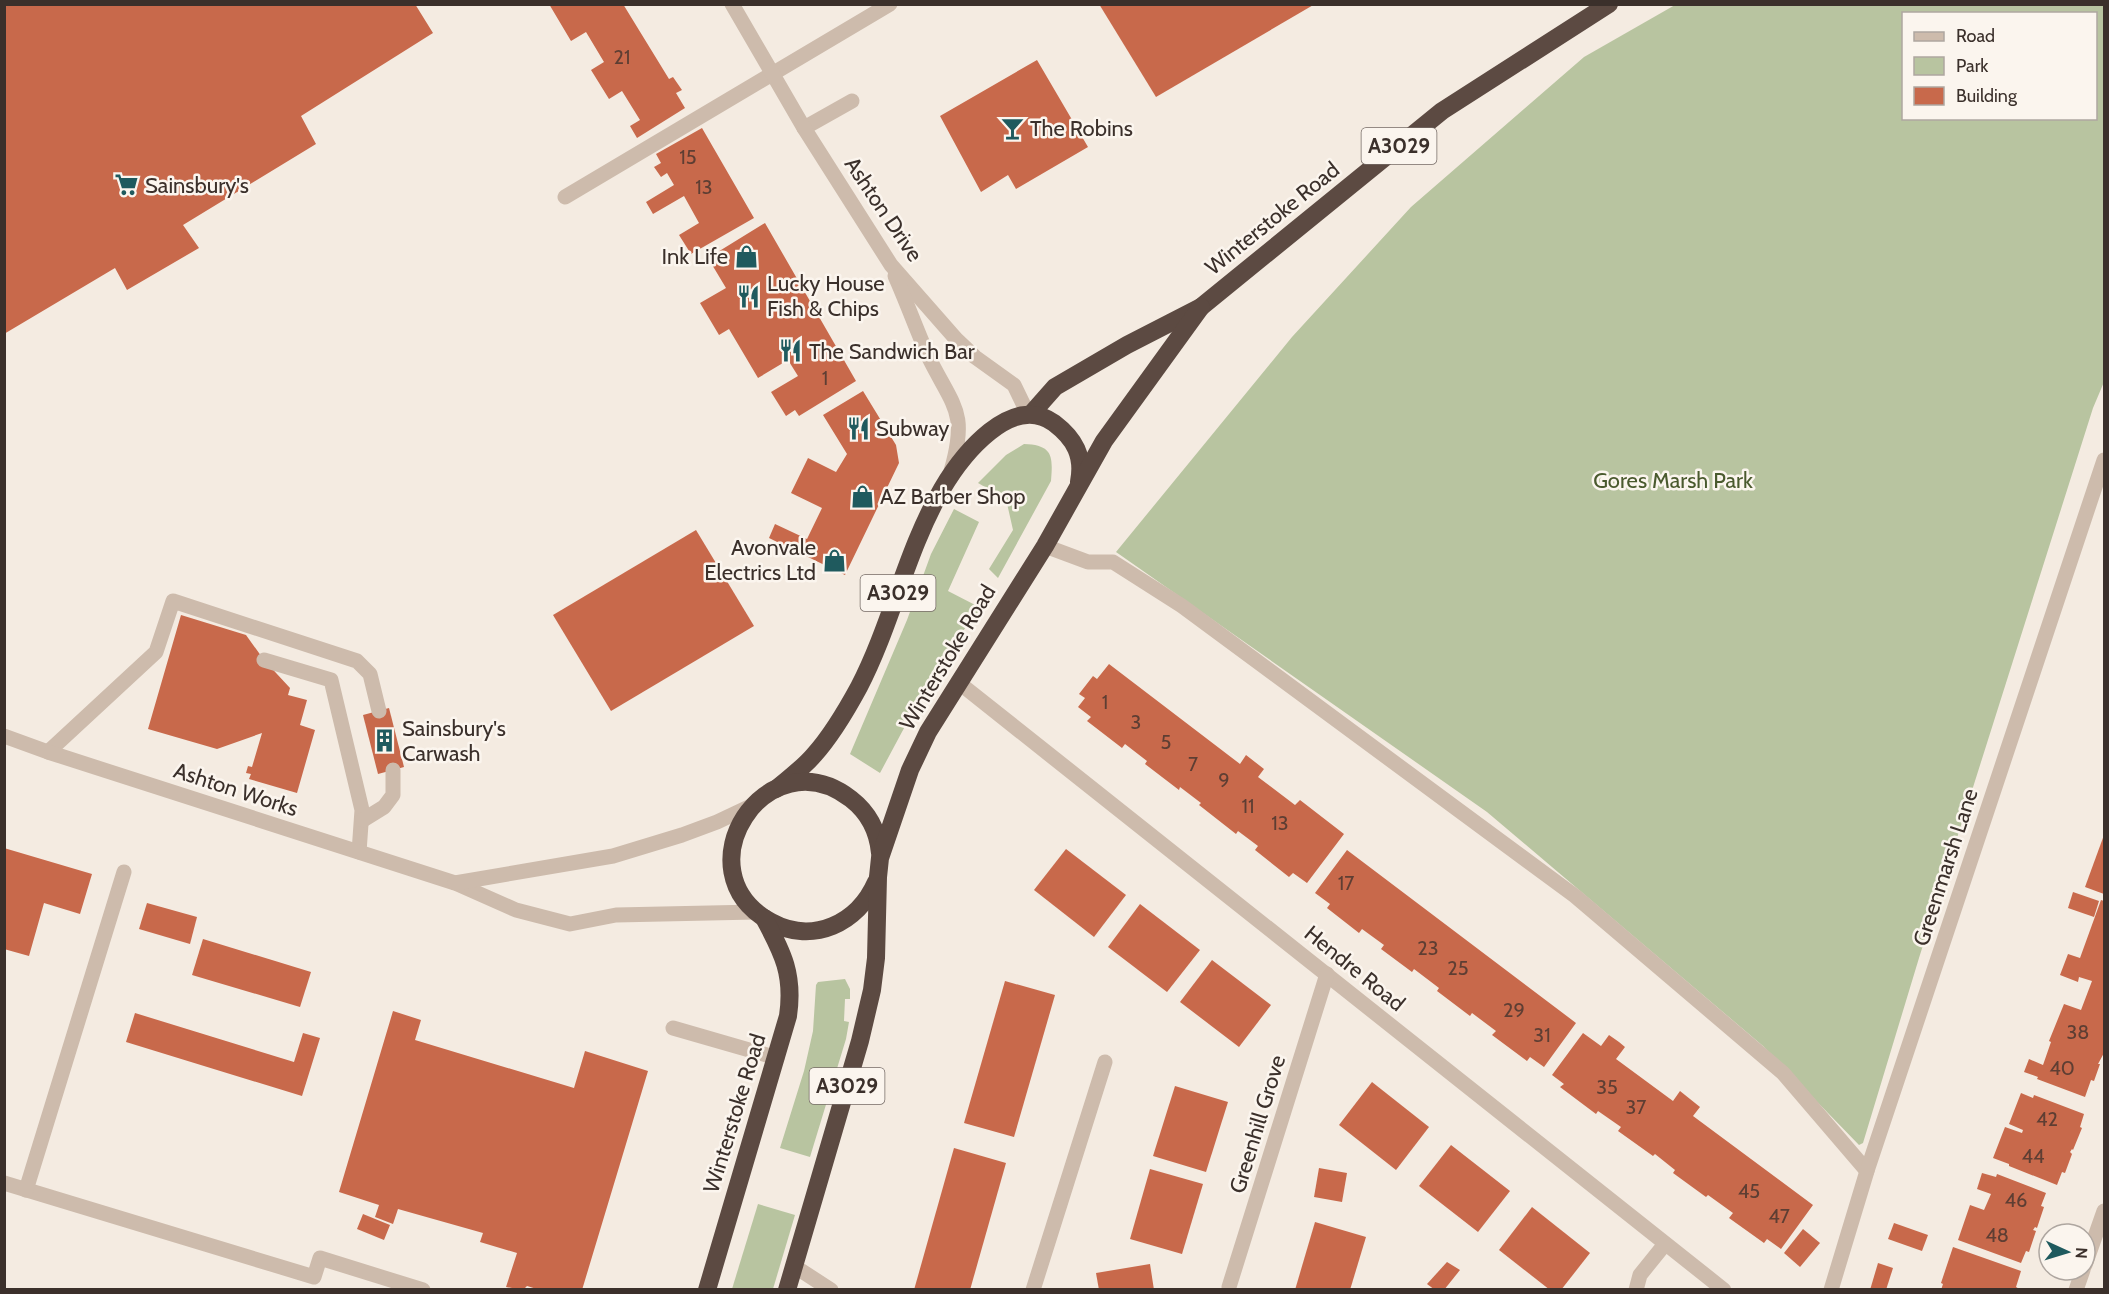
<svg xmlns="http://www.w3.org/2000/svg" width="2109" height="1294" viewBox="0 0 2109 1294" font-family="Cabin,sans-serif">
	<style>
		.green { fill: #b8c4a0; fill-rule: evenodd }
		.building { fill: #c8694b }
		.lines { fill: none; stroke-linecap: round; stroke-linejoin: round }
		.lane { stroke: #cdbbac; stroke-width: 15 }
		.street { stroke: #cdbbac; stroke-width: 15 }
		.highway { stroke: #5c4a42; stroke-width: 18 }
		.labels { text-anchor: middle; stroke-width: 5; stroke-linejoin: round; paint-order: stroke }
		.number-label { font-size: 20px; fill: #5e3e33 }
		.shield { fill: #fbf5ee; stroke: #756b66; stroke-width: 1.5 }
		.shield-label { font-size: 21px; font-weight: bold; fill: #3b302b }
		.poi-label { font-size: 22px; fill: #3b302b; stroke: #fbf5ee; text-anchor: start }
		.street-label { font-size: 22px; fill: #3b302b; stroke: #fbf5ee }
		.park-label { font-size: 22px; fill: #4a5a2e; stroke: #fbf5ee }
	</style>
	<rect width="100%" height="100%" fill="#f4ebe1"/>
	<g class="green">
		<path d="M1675,5H2104V382L2093,408L1919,958L1863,1143L1859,1145L1763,1046L1487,812L1116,552L1292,337L1411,207L1584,57ZM1904,14H2096V118H1904Z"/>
		<path d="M1024,444C1053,445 1053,456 1051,481L998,578L989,569L1013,530L1006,499L978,483L1006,455Z"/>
		<polygon points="954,509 979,522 948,591 981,608 941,659 880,773 850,754 907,620 931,554"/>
		<polygon points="845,979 850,989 850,999 845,999 844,1021 849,1022 846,1039 810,1157 780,1148 804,1071 813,1031 816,985 818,982"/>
		<polygon points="758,1204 795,1215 773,1289 732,1289"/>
	</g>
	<g class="building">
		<polygon points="4,4 415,4 433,33 301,116 316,144 183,225 199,248 127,290 115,268 4,334"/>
		<polygon points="549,4 623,4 669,79 673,77 682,90 676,93 685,108 637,138 630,126 640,120 622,91 609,99 591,70 604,62 586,32 571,41"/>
		<polygon points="1099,4 1315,4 1156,97"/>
		<polygon points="1037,60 1088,147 1016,189 1008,175 981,192 940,116"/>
		<polygon points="702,128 754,218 691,254 679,235 699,223 684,196 653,214 646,202 674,185 667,173 661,177 654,167 661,163 656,154"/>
		<polygon points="765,223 856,381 799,416 795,410 786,416 771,392 798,376 788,360 758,378 729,329 719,335 700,303 726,288 708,258"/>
		<polygon points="863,391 896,445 899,463 845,575 769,538 775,524 807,539 822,508 791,493 808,458 836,472 847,454 823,415"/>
		<polygon points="696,530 754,626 611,711 553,615"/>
		<polygon points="181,615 246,635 264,660 290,688 288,695 307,700 300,725 315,730 297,793 249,779 251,774 246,773 248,766 252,767 262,733 217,749 148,729"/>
		<polygon points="1109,664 1240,764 1246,755 1264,769 1258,777 1295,805 1300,800 1344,834 1307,883 1293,873 1289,877 1255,850 1258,846 1238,831 1236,834 1199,805 1201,803 1180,787 1179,790 1145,764 1147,761 1125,744 1122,748 1087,721 1091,717 1078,707 1085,698 1079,694 1093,676 1097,679"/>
		<polygon points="389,708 404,767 378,774 363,715"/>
		<polygon points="2104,835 2104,894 2085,887"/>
		<polygon points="4,848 92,874 80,914 44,903 29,956 4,949"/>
		<polygon points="1066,849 1126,895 1094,937 1034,890"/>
		<polygon points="1347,850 1576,1023 1544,1067 1530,1057 1527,1061 1492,1035 1496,1031 1472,1013 1470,1016 1437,991 1439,988 1414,969 1412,972 1381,949 1384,945 1362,929 1359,933 1327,908 1330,904 1315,893"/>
		<polygon points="2073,892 2099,901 2094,917 2068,908"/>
		<polygon points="2101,900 2104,901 2104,1053 2098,1064 2100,1064 2094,1081 2091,1080 2085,1097 2037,1079 2038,1077 2024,1072 2029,1059 2043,1065 2051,1042 2049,1041 2064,1004 2081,1010 2092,981 2079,977 2078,982 2060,975 2068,954 2080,958"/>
		<polygon points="147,903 197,917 190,944 139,929"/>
		<polygon points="1140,904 1200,950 1167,992 1108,947"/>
		<polygon points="203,939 311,972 300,1007 192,975"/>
		<polygon points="1212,960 1271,1005 1239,1047 1180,1002"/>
		<polygon points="1005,981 1055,995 1014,1137 964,1123"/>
		<polygon points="393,1011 421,1020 415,1040 574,1088 585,1051 648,1071 582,1290 540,1290 527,1286 523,1290 506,1287 517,1253 480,1242 483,1233 398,1209 393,1224 375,1217 379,1205 339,1192"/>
		<polygon points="135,1013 294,1062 303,1033 320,1038 302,1096 126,1042"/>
		<polygon points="1583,1033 1601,1046 1609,1035 1619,1042 1625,1047 1616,1059 1673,1101 1680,1091 1700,1107 1693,1116 1813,1205 1781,1249 1767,1239 1764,1243 1729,1218 1733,1213 1708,1195 1706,1197 1673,1173 1675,1170 1655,1154 1653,1156 1618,1131 1621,1127 1598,1111 1596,1114 1560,1087 1564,1084 1552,1075"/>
		<polygon points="1372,1082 1429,1127 1396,1170 1339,1125"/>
		<polygon points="1175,1086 1228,1102 1206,1172 1153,1156"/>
		<polygon points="2021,1093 2033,1098 2034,1095 2084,1114 2080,1127 2082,1128 2073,1150 2072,1149 2070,1152 2072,1154 2065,1173 2062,1172 2057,1185 2009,1166 2009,1164 1993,1158 2005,1127 2022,1133 2023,1130 2009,1124"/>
		<polygon points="1451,1145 1510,1191 1478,1232 1419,1186"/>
		<polygon points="954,1148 1006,1163 970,1290 914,1290"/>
		<polygon points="1319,1168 1347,1173 1342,1202 1314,1197"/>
		<polygon points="1150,1169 1203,1184 1182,1254 1130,1239"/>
		<polygon points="1982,1173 1996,1177 1997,1174 2046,1193 2041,1206 2044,1207 2037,1228 2035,1227 2033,1230 2036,1231 2029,1252 2026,1251 2021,1263 1958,1240 1970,1205 1984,1210 1991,1194 1977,1189"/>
		<polygon points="1532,1207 1590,1253 1561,1290 1550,1290 1499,1250"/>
		<polygon points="363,1214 390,1225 384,1240 357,1229"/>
		<polygon points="1315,1222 1366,1237 1350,1290 1295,1290"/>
		<polygon points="1894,1223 1928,1235 1922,1251 1888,1239"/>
		<polygon points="1803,1229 1820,1243 1800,1267 1784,1253"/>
		<polygon points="1953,1247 2021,1271 2016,1287 2021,1290 1941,1290 1943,1284 1941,1283"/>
		<polygon points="1447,1262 1460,1270 1444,1290 1435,1290 1427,1284"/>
		<polygon points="1878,1263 1893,1268 1886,1290 1870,1290"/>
		<polygon points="1150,1264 1154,1290 1099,1290 1096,1273"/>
	</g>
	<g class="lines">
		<g class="lane">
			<polyline points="804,128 852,101"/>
			<polyline points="565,197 890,4"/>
			<polyline points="1045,546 1088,562 1113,562 1182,606 1575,896 1783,1073 1867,1171"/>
			<polyline points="264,660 331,680 362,810 359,852"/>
			<polyline points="48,752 156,652 173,601 357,661 370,674 379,711"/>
			<polyline points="363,820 384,807 393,795 393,770"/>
			<polyline points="673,1028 777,1058"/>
			<polyline points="4,1183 314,1277 320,1258 423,1290"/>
			<polyline points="26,1190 124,872"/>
			<polyline points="794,1266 831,1290"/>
			<polyline points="1033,1290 1105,1062"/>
			<polyline points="1831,1290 1867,1171 2104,460"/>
		</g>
		<g class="street">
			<polyline points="732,4 804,128 891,265 956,339 975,357 1014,385 1028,414"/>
			<path d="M895,276C907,303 917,331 929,358C954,408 968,412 951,471"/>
			<polyline points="958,682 1724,1290"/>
			<polyline points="4,736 48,752 455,883 516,910 570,924 616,915 756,912"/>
			<polyline points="455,883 613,856 682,835 717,822 753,805"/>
			<polyline points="2085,1265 2104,1211"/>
			<polyline points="1229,1287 1327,974"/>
			<polyline points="1636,1290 1640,1275 1665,1244"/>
			<polyline points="2076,1290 2083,1270"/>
		</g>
		<g class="highway">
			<polyline points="1032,413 1055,387 1127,345 1201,307 1442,111 1609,4"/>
			<path d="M776,789C789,778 803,768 814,755C832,735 846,711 859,687C892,623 906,551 942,489C962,455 1012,392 1054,423C1075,439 1084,456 1079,482"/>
			<path d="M876,882C858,923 813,945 771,922C678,871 767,734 851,799C869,813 878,831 880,853"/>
			<path d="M707,1290L788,1016C794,975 783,953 764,918"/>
			<polyline points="787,1290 860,1041 872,990 876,958 878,877 880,858 910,770 928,732 1045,546 1104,441 1201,307"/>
		</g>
	</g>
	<defs>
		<symbol id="bar-bare" viewBox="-9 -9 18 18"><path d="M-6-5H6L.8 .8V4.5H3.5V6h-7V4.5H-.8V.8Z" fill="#1f5a5e" stroke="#fbf5ee" stroke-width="2.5" paint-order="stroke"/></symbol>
		<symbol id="supermarket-bare" viewBox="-9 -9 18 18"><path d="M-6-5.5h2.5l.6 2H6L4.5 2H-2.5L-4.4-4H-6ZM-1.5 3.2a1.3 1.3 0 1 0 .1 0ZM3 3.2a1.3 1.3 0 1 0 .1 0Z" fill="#1f5a5e" stroke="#fbf5ee" stroke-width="2.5" paint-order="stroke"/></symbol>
		<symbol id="shop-bare" viewBox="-9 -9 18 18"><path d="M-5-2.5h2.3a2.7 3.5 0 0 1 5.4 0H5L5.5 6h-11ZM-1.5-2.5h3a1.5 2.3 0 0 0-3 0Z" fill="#1f5a5e" stroke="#fbf5ee" stroke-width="2.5" paint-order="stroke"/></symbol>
		<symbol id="restaurant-bare" viewBox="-9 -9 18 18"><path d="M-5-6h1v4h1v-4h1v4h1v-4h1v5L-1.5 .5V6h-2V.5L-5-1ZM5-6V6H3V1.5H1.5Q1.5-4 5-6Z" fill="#1f5a5e" stroke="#fbf5ee" stroke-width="2.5" paint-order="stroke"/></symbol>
		<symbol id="building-bare" viewBox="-9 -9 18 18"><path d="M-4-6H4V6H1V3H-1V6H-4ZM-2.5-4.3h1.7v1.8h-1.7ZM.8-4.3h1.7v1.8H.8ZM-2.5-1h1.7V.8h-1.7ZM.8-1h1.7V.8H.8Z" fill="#1f5a5e" stroke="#fbf5ee" stroke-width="2.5" paint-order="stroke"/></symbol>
	</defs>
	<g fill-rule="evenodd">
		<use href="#bar-bare" x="996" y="112" width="33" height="33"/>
		<use href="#supermarket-bare" x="110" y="168" width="33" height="33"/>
		<use href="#shop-bare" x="730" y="240" width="33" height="33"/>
		<use href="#restaurant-bare" x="732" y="280" width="33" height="33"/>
		<use href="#restaurant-bare" x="774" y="334" width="33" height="33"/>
		<use href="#restaurant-bare" x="842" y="412" width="33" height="33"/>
		<use href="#shop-bare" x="846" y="480" width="33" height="33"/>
		<use href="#shop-bare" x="818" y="544" width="33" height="33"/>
		<use href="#building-bare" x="368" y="724" width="33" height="33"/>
	</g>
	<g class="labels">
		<g class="number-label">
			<text x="622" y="64">21</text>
			<text x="688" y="164">15</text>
			<text x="704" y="194">13</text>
			<text x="825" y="385">1</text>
			<text x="1105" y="709">1</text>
			<text x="1136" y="729">3</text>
			<text x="1166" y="749">5</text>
			<text x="1193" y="771">7</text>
			<text x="1224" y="787">9</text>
			<text x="1248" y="813">11</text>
			<text x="1280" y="830">13</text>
			<text x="1346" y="890">17</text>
			<text x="1428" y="955">23</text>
			<text x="1458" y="975">25</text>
			<text x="1514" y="1017">29</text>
			<text x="2078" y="1039">38</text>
			<text x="1542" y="1042">31</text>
			<text x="2062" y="1075">40</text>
			<text x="1607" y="1094">35</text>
			<text x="1636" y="1114">37</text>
			<text x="2047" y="1126">42</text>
			<text x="2033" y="1163">44</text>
			<text x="1749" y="1198">45</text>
			<text x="2016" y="1207">46</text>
			<text x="1779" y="1223">47</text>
			<text x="1997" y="1242">48</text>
		</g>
		<g class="shield">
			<rect x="1361.5" y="128" width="75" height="36" rx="4.5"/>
			<rect x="860.5" y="575" width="75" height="36" rx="4.5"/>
			<rect x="809.5" y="1068" width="75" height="36" rx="4.5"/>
		</g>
		<g class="shield-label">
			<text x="1399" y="153">A3029</text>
			<text x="898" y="600">A3029</text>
			<text x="847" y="1093">A3029</text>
		</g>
		<g class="poi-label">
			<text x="1030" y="136">The Robins</text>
			<text x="145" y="193">Sainsbury's</text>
			<text x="728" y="264" text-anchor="end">Ink Life</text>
			<text x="767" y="291">Lucky House<tspan x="767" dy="25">Fish &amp; Chips</tspan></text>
			<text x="809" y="359">The Sandwich Bar</text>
			<text x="876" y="436">Subway</text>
			<text x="880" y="504">AZ Barber Shop</text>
			<text x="816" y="555" text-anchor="end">Avonvale<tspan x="816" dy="25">Electrics Ltd</tspan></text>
			<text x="402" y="736">Sainsbury's<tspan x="402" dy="25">Carwash</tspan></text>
		</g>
		<g class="street-label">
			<text transform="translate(884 209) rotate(56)" y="8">Ashton Drive</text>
			<text transform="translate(1272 218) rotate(-39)" y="8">Winterstoke Road</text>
			<text transform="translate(947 657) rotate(-59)" y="8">Winterstoke Road</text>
			<text transform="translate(236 789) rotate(18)" y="8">Ashton Works</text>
			<text transform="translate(1945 867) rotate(-72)" y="8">Greenmarsh Lane</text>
			<text transform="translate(1355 968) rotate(39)" y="8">Hendre Road</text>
			<text transform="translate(734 1113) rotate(-73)" y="8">Winterstoke Road</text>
			<text transform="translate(1257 1124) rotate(-73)" y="8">Greenhill Grove</text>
		</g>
		<g class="park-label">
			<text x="1673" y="488">Gores Marsh Park</text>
		</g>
	</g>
	<rect width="2109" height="1294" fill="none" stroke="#3b302b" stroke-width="12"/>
	<rect x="1902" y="12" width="195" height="108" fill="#fbf5ee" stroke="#aea6a0" stroke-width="1.5"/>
	<rect x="1914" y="32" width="30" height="9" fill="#cdbbac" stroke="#aea6a0" stroke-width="1.5"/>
	<text x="1956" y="42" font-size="18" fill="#3b302b">Road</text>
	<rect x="1914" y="57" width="30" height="18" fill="#b8c4a0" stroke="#aea6a0" stroke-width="1.5"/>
	<text x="1956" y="72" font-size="18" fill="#3b302b">Park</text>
	<rect x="1914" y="87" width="30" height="18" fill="#c8694b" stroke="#aea6a0" stroke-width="1.5"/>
	<text x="1956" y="102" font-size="18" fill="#3b302b">Building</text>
	<g transform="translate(2067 1252) rotate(94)"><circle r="28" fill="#fbf5ee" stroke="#aea6a0" stroke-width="1.5"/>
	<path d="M0-4.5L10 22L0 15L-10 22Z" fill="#1f5a5e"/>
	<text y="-9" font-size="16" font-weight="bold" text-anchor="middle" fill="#3b302b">N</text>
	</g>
</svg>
